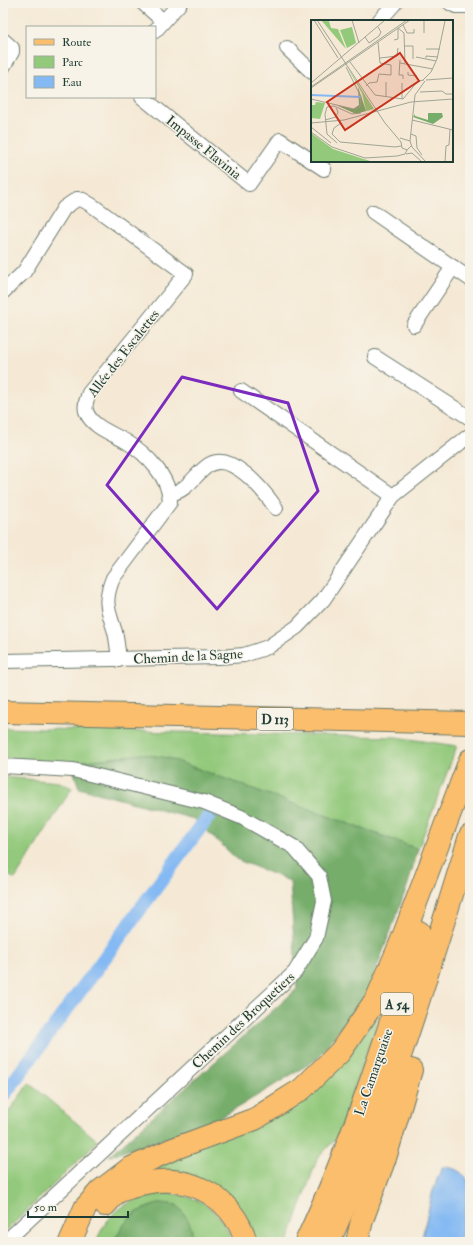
<svg xmlns="http://www.w3.org/2000/svg" width="473" height="1245" viewBox="0 0 473 1245" font-family="'IM FELL Double Pica',serif">
	<style>
		.green { fill: #93c97b; stroke: #598358 }
		.forest { fill: #76ad6b; stroke: #4a7550 }
		.water { fill: #84b9f3; stroke: #527b94 }
		.lines { fill: none; stroke-linecap: round; stroke-linejoin: round }
		.canal { stroke: #84b9f3; stroke-width: 14 }
		.street-casing { stroke: #6a796c; stroke-width: 16 }
		.primary-casing { stroke: #6a796c; stroke-width: 24 }
		.highway-casing { stroke: #6a796c; stroke-width: 24 }
		.street { stroke: #fff; stroke-width: 14 }
		.primary { stroke: #fabe6d; stroke-width: 22 }
		.highway { stroke: #fabe6d; stroke-width: 22 }
		.marked { fill: none; stroke: #7b2cbf; stroke-width: 3; stroke-linejoin: round }
		.labels { text-anchor: middle; stroke-width: 3; stroke-linejoin: round; paint-order: stroke }
		.shield { fill: #f7f3e8; stroke: #60746a; stroke-width: 1 }
		.shield-label { font-size: 13px; font-weight: bold; fill: #1f3d34 }
		.street-label { font-size: 14px; fill: #1f3d34; stroke: #f7f3e8 }
		.inset-river { fill: none; stroke: #84b9f3; stroke-width: 2 }
		.inset-road { fill: none; stroke: #9fa495; stroke-width: 1 }
		.view { fill: #c8321e; fill-opacity: 0.15; stroke: #c8321e; stroke-width: 2 }
		.inset-edge { fill: none; stroke: #1f3d34; stroke-width: 2 }
	</style>
	<rect width="100%" height="100%" fill="#f7f3e8"/>
	<filter id="ink" filterUnits="userSpaceOnUse"><feTurbulence type="fractalNoise" baseFrequency=".025" numOctaves="2"/><feDisplacementMap in="SourceGraphic" scale="8" xChannelSelector="R" yChannelSelector="G"/><feConvolveMatrix kernelMatrix="1 2 1 2 8 2 1 2 1" color-interpolation-filters="sRGB"/></filter>
	<filter id="wash" filterUnits="userSpaceOnUse"><feTurbulence type="fractalNoise" baseFrequency=".012" numOctaves="4" result="noise"/><feDisplacementMap in="SourceGraphic" scale="16" xChannelSelector="R" yChannelSelector="G"/><feGaussianBlur stdDeviation="0.9" result="paint"/><feColorMatrix in="noise" values="0 0 0 0 0 0 0 0 0 0 0 0 0 0 0 0 0 1.4 0 .05"/><feComposite in="paint" operator="in"/></filter>
	<g filter="url(#wash)">
		<rect width="100%" height="100%" fill="#f5e9d5"/>
		<g class="green">
			<polygon points="3,728 396,737 457,746 418,849 168,758 142,754 71,763 3,758"/>
			<polygon points="3,777 59,782 72,788 15,879 3,872"/>
			<polygon points="381,1011 337,1137 317,1159 288,1242 255,1242 252,1230 244,1212 218,1187 179,1171 164,1172 153,1165 294,1103 333,1074"/>
			<polygon points="29,1083 98,1141 3,1234 3,1120"/>
			<path d="M161,1192C201,1197 216,1204 233,1242H192L193,1235L162,1203C131,1212 129,1216 113,1242H96C109,1209 129,1200 161,1192Z"/>
		</g>
		<g class="forest">
			<polygon points="142,754 168,758 418,849 408,884 367,994 317,1059 209,1125 109,1156 297,989 290,881 238,860 194,819 79,788 71,763"/>
			<path d="M162,1203L177,1205C187,1217 194,1226 192,1242H113C129,1216 131,1212 162,1203Z"/>
		</g>
		<path class="water" d="M442,1167C456,1167 462,1172 470,1183L460,1242H421L433,1190Z"/>
		<g class="lines">
			<polyline class="canal" points="3,1096 213,810"/>
		</g>
	</g>
	<g filter="url(#ink)">
		<g class="lines">
			<defs>
				<g id="street">
					<polyline points="143,3 163,21"/>
					<polyline points="450,3 456,6 470,6"/>
					<polyline points="379,21 395,3"/>
					<polyline points="155,31 180,3"/>
					<polyline points="3,40 12,48 12,52 3,67"/>
					<polyline points="287,48 312,72"/>
					<polyline points="142,97 249,184 280,140 324,169"/>
					<polyline points="373,212 470,279"/>
					<path d="M3,292L24,272L64,208L77,199L83,200L93,206L186,274L89,393C87,399 84,404 86,411C91,427 114,434 127,442C147,454 170,478 170,502L113,578C103,602 108,609 115,632C117,641 118,651 119,660"/>
					<polyline points="414,325 453,267"/>
					<polyline points="375,357 470,418"/>
					<polyline points="241,391 393,496"/>
					<path d="M170,494C188,490 192,478 206,467C229,447 264,491 276,508"/>
					<polyline points="3,661 219,657 244,655 268,647 297,627 323,600 393,496 470,435"/>
					<polyline points="3,766 73,770 204,802 241,817 294,847 319,876 324,901 316,938 295,972 5,1242"/>
				</g>
				<polyline id="primary" points="3,712 470,723"/>
				<g id="highway">
					<path d="M105,1205C108,1202 112,1197 115,1194C120,1190 129,1188 135,1186C181,1169 233,1194 246,1242"/>
					<polyline points="70,1242 85,1208 100,1191 129,1169 173,1149 255,1119 302,1089 340,1052 377,998 400,945 470,760"/>
					<path d="M306,1242C353,1142 387,1037 419,932"/>
					<path d="M329,1242C386,1110 428,973 470,836"/>
					<polyline points="357,1242 362,1220 386,1155 411,1070"/>
				</g>
			</defs>
			<use href="#street" class="street-casing"/>
			<use href="#primary" class="primary-casing"/>
			<use href="#highway" class="highway-casing"/>
			<use href="#street" class="street"/>
			<use href="#primary" class="primary"/>
			<use href="#highway" class="highway"/>
		</g>
	</g>
	<path class="marked" d="M182,377L288,403L318,491L217,609L107,485Z"/>
	<g class="labels">
		<g class="shield">
			<rect x="257" y="708" width="36" height="22" rx="3"/>
			<rect x="381" y="993" width="32" height="22" rx="3"/>
		</g>
		<g class="shield-label">
			<text x="275" y="724">D 113</text>
			<text x="397" y="1009">A 54</text>
		</g>
		<g class="street-label">
			<text transform="translate(204 147) rotate(39)" y="5">Impasse Flavinia</text>
			<text transform="translate(123 353) rotate(-52)" y="5">Allée des Escalettes</text>
			<text transform="translate(188 656) rotate(-3)" y="5">Chemin de la Sagne</text>
			<text transform="translate(243 1020) rotate(-43)" y="5">Chemin des Broquetiers</text>
			<text transform="translate(373 1072) rotate(-71)" y="5">La Camarguaise</text>
		</g>
	</g>
	<g transform="translate(311 20)">
		<rect width="142" height="142" fill="#f5e9d5"/>
		<path d="M10,0H21L18,1L20,8L27,9L35,29ZM41,7L45,23L36,28L29,10ZM35,45L63,89L55,91L51,73ZM5,82L14,83L9,99L0,98V85H4ZM0,113L22,129L62,142H0Z" fill="#93c97b"/>
		<path d="M47,67L55,91L45,94L25,85L42,89L48,85ZM117,93H131L132,97L122,104L102,97L104,94V96L117,100Z" fill="#76ad6b"/>
		<path class="inset-river" d="M0,75L50,77"/>
		<path class="inset-road" d="M3,0L27,38M6,0L74,103L90,122L91,128L96,130L100,126M41,0L48,23M92,5L96,13H103V9M87,8L93,13L94,43M113,13V0M54,17L58,23L68,16L70,12L67,7M83,20L87,19V9M94,26H102V39M115,29H129M105,37L125,41M69,38L86,36L87,28M115,38V36L127,37M89,40L88,55H92V59M39,42L64,75L92,79L107,61L113,60M89,43L122,49M97,52V55L106,56M112,60L120,52L126,39L134,1M115,60L142,58M0,63L74,0M55,66L58,63L66,62L68,54L80,55V45L69,43L67,22M0,67L96,0M0,68L99,0M109,72L131,71L135,74H141M75,76V62M0,79L43,89L49,87L50,77L35,47M91,79V63M14,100L25,97L27,92L25,88M101,100L142,110M0,103L33,100L100,82L142,79M30,103L23,108L21,114L29,122L84,127L90,126M0,107L20,123M0,112L21,127L54,138L86,136L94,134L96,130M100,114L105,116L106,128L111,135M89,118L99,121L101,127L115,142M99,121L104,75L114,61M26,123L16,114L14,94L16,87L23,86L41,94L50,93M95,134L101,133L111,142M134,142L135,126L138,125L139,109"/>
		<path class="view" d="M89,33L108,61L34,110L16,82Z"/>
		<rect width="142" height="142" class="inset-edge"/>
	</g>
	<rect width="473" height="1245" fill="none" stroke="#f7f3e8" stroke-width="16"/>
	<rect x="26" y="26" width="130" height="72" fill="#f7f3e8" stroke="#a1aaa0"/>
	<rect x="34" y="39" width="20" height="6" fill="#fabe6d" stroke="#a1aaa0"/>
	<text x="62" y="46" font-size="12" fill="#1f3d34">Route</text>
	<rect x="34" y="56" width="20" height="12" fill="#93c97b" stroke="#a1aaa0"/>
	<text x="62" y="66" font-size="12" fill="#1f3d34">Parc</text>
	<rect x="34" y="76" width="20" height="12" fill="#84b9f3" stroke="#a1aaa0"/>
	<text x="62" y="86" font-size="12" fill="#1f3d34">Eau</text>
	<path d="M28 1211v6h100v-6" fill="none" stroke="#1f3d34" stroke-width="2"/>
	<text x="34" y="1211" font-size="12" fill="#1f3d34" stroke="#f7f3e8" stroke-width="3" paint-order="stroke">50 m</text>
</svg>
